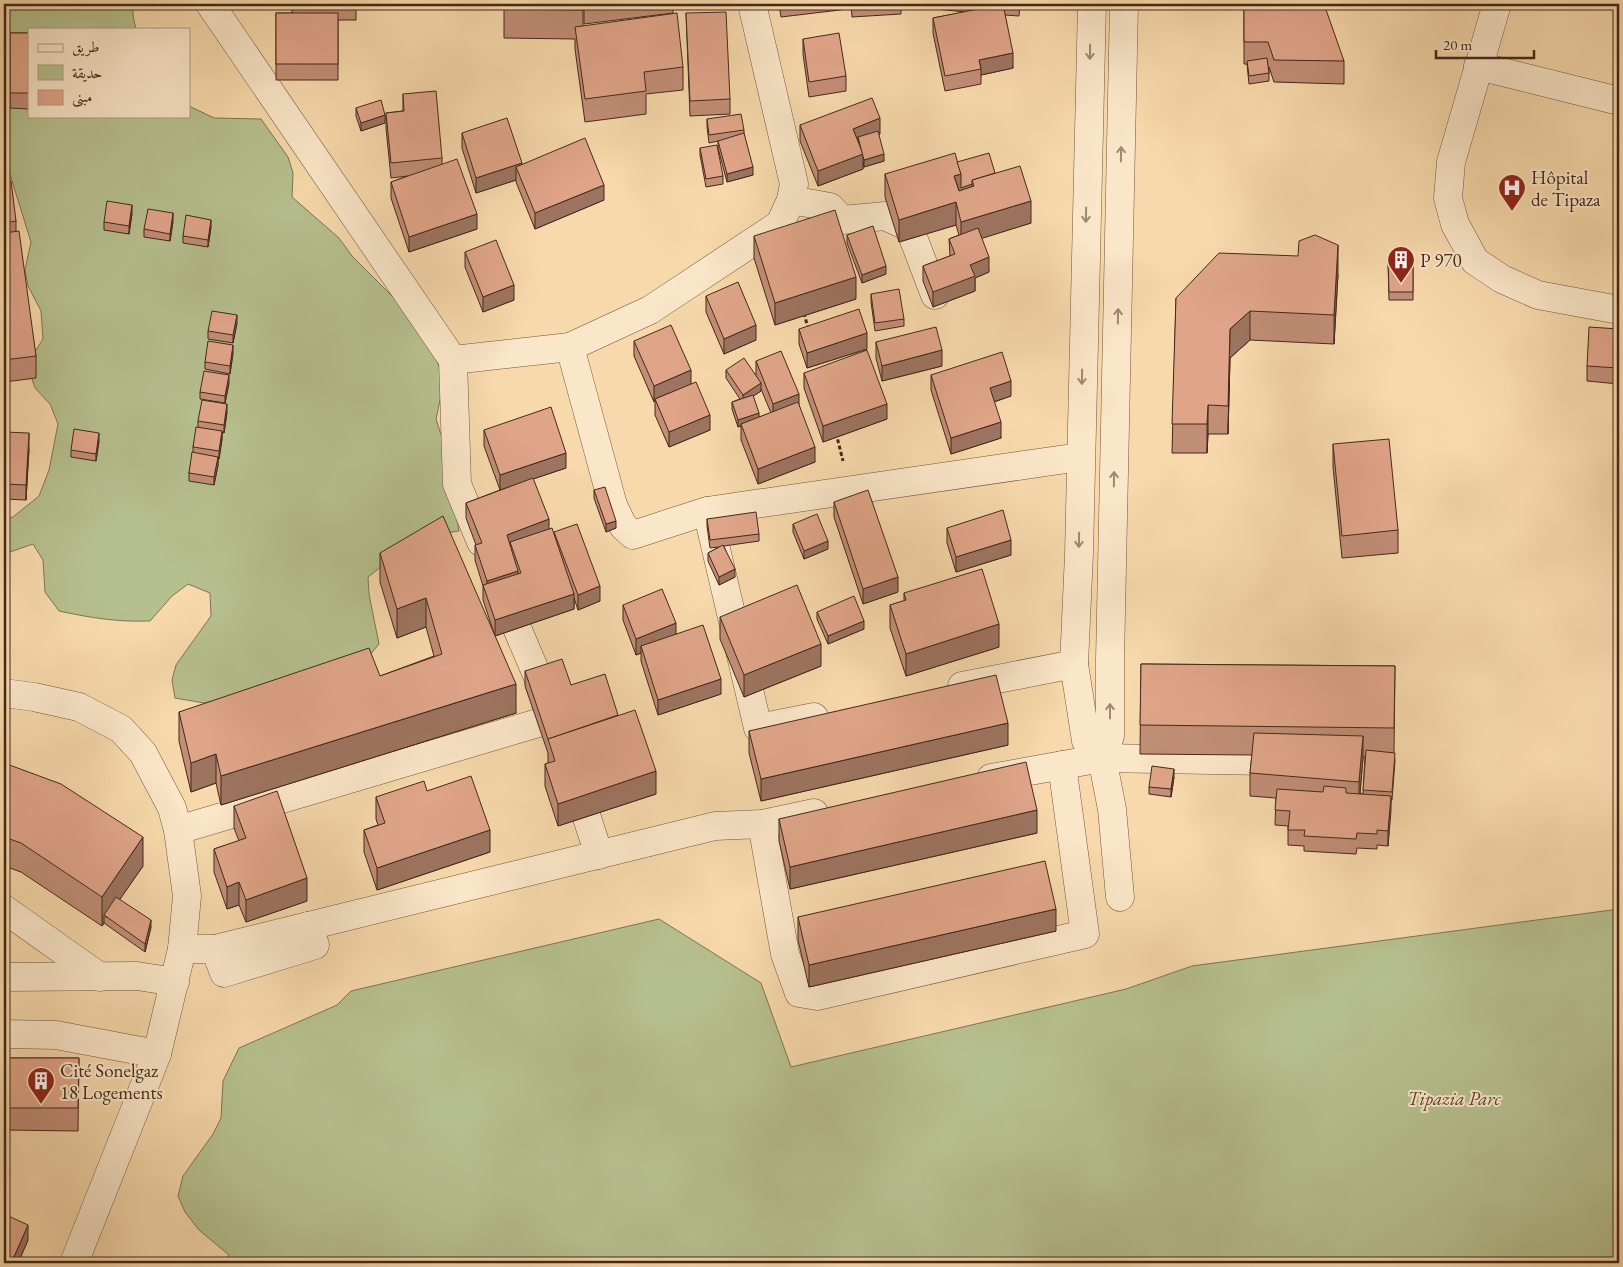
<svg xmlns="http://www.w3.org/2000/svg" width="1623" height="1267" viewBox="0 0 1623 1267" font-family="'EB Garamond',Amiri,serif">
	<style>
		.green { fill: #b6c08e; stroke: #7e7454 }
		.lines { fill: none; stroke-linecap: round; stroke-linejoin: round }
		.minor-casing { stroke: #72543f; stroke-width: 29 }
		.path { stroke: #45281b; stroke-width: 3; stroke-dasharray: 4 2.5; stroke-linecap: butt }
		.minor { stroke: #fae6c8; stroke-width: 28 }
		.wall { fill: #c18e76; stroke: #45281b; fill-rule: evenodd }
		.shaded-wall { fill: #9d7460; stroke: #45281b }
		.building { fill: #e0a589; stroke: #45281b }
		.oneway { stroke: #a08772 }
		.labels { text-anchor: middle; stroke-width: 4; stroke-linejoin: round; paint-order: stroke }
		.poi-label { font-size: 19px; fill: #45281b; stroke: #fae6c8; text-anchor: start }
		.park-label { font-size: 19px; font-style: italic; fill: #5c4632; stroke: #fae6c8 }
	</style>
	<rect width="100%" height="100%" fill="#f7d9ab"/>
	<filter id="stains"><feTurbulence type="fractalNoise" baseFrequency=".004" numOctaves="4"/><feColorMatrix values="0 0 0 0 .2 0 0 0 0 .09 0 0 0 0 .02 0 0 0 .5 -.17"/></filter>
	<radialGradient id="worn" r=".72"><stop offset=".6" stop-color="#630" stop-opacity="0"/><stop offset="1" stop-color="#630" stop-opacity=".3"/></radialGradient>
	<g class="green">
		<path d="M4,4H133V16L136,29H29V116H189V106L214,118L261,119L288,157L293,173L292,197L339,238L352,256L401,305L433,353L440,368L442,391L436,419L443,441V473L447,495L455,510L459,531L427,536L386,563L368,577L369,594L379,644L358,669L204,703L175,698L172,680L176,665L211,616L210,593L188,584L172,596L150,621C116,622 92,618 59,611L45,592L43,560L33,544L4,554V519L13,517L39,496L49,470L58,424L50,404L35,388L29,370L33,355L43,339L41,311L28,286L25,270L31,242L4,155Z"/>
		<polygon points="1619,909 1619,1263 223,1263 229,1255 199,1230 185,1212 178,1196 183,1176 213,1134 221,1118 223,1081 239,1048 337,1005 351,991 659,919 761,983 791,1067 1126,989 1192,966"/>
	</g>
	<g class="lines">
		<defs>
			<g id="minor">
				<polyline points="210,4 453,360"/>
				<polyline points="752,4 794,184 791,200 780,224 650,310 570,347 613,505 623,526 633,535 707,511 758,728 814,717"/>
				<polyline points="1092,4 1079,554 1074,664 1086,741 1102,758 1112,809 1120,897"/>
				<polyline points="1497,4 1451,162 1448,198 1455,224 1475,261 1502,279 1538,295 1619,310"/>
				<polyline points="1478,66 1619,101"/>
				<polyline points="791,200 830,207 842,220 885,216 909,227 935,295"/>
				<polyline points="707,511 1080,457"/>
				<polyline points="481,542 457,484 453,360 570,347"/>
				<polyline points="502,593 549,703"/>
				<polyline points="962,686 1074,664"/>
				<polyline points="4,693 34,697 79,707 121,729 143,753 172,808 178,830 187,896 182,949 157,1054 74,1263"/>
				<polyline points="1102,758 1110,736 1110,660 1124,4"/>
				<polyline points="991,778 1102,758 1266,761"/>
				<polyline points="575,781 599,855"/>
				<polyline points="762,824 785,954 799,993 817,996 1085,934 1062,765"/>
				<polyline points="178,830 555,718 561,735"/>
				<polyline points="4,909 100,977"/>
				<polyline points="182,949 215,949 715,826 762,824 814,813"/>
				<polyline points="215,949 224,973 315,945 308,926"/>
				<polyline points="4,977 137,976 175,982"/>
				<polyline points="4,1034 56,1035 157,1054"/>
			</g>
		</defs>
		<use href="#minor" class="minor-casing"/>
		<g class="path">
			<polyline points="804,313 808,328"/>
			<polyline points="836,433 843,461"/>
		</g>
		<use href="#minor" class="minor"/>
	</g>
	<g class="wall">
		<polygon points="292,4 356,4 356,20 338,20 338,80 276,80 276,13 292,13"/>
		<polygon points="380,4 411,4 380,7"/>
		<polygon points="504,4 583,4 583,26 683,67 683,90 646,94 646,114 585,122 575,49 575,39 504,38"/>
		<polygon points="584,4 673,4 673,13 584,24"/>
		<polygon points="779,4 848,4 848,9 781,17"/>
		<polygon points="851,4 901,4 901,14 852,17"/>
		<polygon points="904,4 1020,4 1019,16 1005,15 1013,68 981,75 981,84 945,91 933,33 933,18 966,12 904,6"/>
		<polygon points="1244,4 1344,61 1344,84 1274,82 1269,67 1269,81 1249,84 1247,64 1244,64"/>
		<polygon points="686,13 730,99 730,114 690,116"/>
		<polygon points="10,33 29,33 29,109 10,108"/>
		<polygon points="803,39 846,76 846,91 809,97 803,54"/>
		<polygon points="403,94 442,158 442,164 477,229 409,252 391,198 391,182 408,176 391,178 386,128 386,113 403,111"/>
		<polygon points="356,108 385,123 361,131 356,116"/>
		<polygon points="707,119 744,130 744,134 753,175 727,182 718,148 718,141 709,143 707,127"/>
		<polygon points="800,125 880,134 878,134 884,161 864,167 863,162 863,169 818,186 800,141"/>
		<polygon points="462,133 522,165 604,200 535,229 516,182 516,180 476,193 462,148"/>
		<polygon points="700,148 723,176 723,184 706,187 700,155"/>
		<polygon points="957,162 995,173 1031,223 981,238 989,272 975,278 975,291 933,307 923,281 923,266 950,256 949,239 959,235 956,225 899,242 885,197 885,174"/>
		<polygon points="4,182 16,221 16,231 36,356 36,378 4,382"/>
		<polygon points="132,213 129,234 104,230 104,222"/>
		<polygon points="173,221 170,241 144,237 144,229"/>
		<polygon points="211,227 208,247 183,243 183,236"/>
		<polygon points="847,235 886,274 862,283 847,243"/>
		<polygon points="754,236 856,299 775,325 754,258"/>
		<polygon points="465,252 514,300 483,312 465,267"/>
		<polygon points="1413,259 1413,300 1389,300 1388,260"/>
		<polygon points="1338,274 1334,344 1250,340 1230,358 1228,434 1208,434 1207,453 1172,453 1176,298"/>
		<polygon points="871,294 904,319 904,326 875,331 871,302"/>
		<polygon points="706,296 756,340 724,354 706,312"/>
		<polygon points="237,323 233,343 208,339 208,331"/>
		<polygon points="799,329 867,349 807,368 799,344"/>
		<polygon points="1619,329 1619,384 1587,381 1587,366"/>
		<polygon points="634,341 691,384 710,430 669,447 655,415 655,401 654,402 634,356"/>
		<polygon points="876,342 942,366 882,381 876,358"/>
		<polygon points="233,353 230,374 205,369 205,362"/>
		<path d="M756,361L799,405L815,462L758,484L741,440V426L738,427L732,409V402L740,399L726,378V370L756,375ZM761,389L771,413L759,417L753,396L761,391Z"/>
		<polygon points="804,373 887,419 823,442 804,388"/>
		<polygon points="931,375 1011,396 994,402 1001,438 951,454 931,390"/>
		<polygon points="229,383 225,403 200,399 200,392"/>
		<polygon points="227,412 224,433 222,432 222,439 219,459 218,459 218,465 214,485 189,481 189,473 193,453 193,447 198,427 198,421"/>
		<polygon points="484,430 566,468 533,479 549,529 554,537 554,532 600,601 578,610 574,598 574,609 495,636 516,713 221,805 216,783 191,792 179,741 179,712 380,676 434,656 426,627 397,638 380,582 380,553 494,633 483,600 483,586 475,560 475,545 476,545 466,518 466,503 500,490 484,446"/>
		<polygon points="4,432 29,449 26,500 4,499"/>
		<polygon points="99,441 96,461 71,457 71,450"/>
		<polygon points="1333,444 1398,530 1398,553 1342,558 1333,467"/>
		<polygon points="594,490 616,528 606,532 594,498"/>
		<polygon points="834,502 898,592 863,604 834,517"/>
		<polygon points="707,519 759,534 759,541 724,546 735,577 719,585 708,561 708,553 719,547 710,548 707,526"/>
		<polygon points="793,524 828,549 804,559 793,532"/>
		<polygon points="947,528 1011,555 956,572 947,543"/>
		<polygon points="904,593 999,647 906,676 890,628 890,605 904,601"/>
		<polygon points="623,605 676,634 721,694 658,715 641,661 641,653 636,655 623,620"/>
		<polygon points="817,612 864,629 828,644 817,619"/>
		<polygon points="720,617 821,666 744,697 720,639"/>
		<path d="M1141,664L1395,666L1394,753L1395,761L1392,800H1391L1388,846L1377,845V849L1357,848L1356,854L1304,851V846L1288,845V826L1275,825L1276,798L1250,796V773L1252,755L1140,754ZM1363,757H1365L1363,794L1360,793Z"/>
		<polygon points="525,671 571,685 618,715 656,794 558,826 545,786 545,764 548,763 548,753 525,686"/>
		<polygon points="749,731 1008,745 761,801 749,753"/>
		<polygon points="4,763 143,866 119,900 151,927 145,952 104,923 102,926 21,872 4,866"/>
		<polygon points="1174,777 1171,797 1149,794 1149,787"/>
		<polygon points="427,791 490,852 377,890 364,852 364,830 378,825 376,819 376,797"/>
		<polygon points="234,806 307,901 246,922 239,905 227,909 214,872 214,849 239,841 234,828"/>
		<polygon points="779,819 1037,833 790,889 779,841"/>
		<polygon points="798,917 1056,931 809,987 798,940"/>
		<polygon points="4,1058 79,1058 78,1131 4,1130"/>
		<polygon points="4,1214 28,1240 18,1263 4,1263"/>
	</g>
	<g class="shaded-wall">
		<polygon points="1013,53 1013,68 981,75 981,69 979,60"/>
		<polygon points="385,115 385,123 361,131 361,123"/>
		<polygon points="880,118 880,134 859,142 858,137 858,142 853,129"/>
		<polygon points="863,154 863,169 818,186 818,171"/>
		<polygon points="884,154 884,161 864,167 864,160"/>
		<polygon points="522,163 522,178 516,167 516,180 476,193 476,178"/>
		<polygon points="753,167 753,175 727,182 727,174"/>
		<polygon points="961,174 972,184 972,192 961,196 954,176"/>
		<polygon points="604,185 604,200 535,229 535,213"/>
		<polygon points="1031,201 1031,223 961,245 961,222"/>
		<polygon points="956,202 956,225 899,242 899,220"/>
		<polygon points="132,205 132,213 129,234 129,226"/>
		<polygon points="173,213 173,221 170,241 170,234"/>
		<polygon points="477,214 477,229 409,252 409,237"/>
		<polygon points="211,220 211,227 208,247 208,240"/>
		<polygon points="1338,245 1338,274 1334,344 1334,315"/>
		<polygon points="989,257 989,272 975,278 975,291 933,307 933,292 970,265"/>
		<polygon points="886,266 886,274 862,283 862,275"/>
		<polygon points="856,277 856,299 775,325 775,303"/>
		<polygon points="514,285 514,300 483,312 483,297"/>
		<polygon points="1250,311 1250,340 1230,358 1228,434 1230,329"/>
		<polygon points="237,315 237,323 233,343 233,335"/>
		<polygon points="756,325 756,340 724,354 724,339"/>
		<polygon points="867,333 867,349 807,368 807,353"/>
		<polygon points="233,345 233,353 230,374 230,366"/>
		<polygon points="942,350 942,366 882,381 882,366"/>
		<polygon points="691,370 691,385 655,399 655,401 654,402 654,386"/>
		<polygon points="229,375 229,383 225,403 225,396"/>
		<polygon points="1011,381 1011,396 990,403 990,388"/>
		<polygon points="761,383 761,391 743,403 743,395"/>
		<polygon points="799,394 799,409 773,419 773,404"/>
		<polygon points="227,404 227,412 224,433 224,425"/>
		<polygon points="887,404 887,419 823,442 823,426"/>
		<polygon points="1208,405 1208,434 1207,453 1207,424"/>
		<polygon points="759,413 759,421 741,424 741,426 738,427 738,420"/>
		<polygon points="710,415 710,430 669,447 669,432"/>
		<polygon points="1001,422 1001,438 951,454 951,438"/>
		<polygon points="222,431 222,439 219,459 219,451"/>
		<polygon points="29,433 29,449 26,500 26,485"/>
		<polygon points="99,433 99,441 96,461 96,454"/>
		<polygon points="815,447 815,462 758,484 758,469"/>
		<polygon points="566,453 566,468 500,490 500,475"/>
		<polygon points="218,457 218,465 214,485 214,477"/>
		<polygon points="549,519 549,534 510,542 510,549 507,535"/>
		<polygon points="616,521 616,528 606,532 606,524"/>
		<polygon points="1011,540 1011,555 956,572 956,557"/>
		<polygon points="828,541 828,549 804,559 804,551"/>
		<polygon points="735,569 735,577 719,585 719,577"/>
		<polygon points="518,571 518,586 487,596 487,581"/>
		<polygon points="898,577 898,592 863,604 863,589"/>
		<polygon points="600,586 600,601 578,610 578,595"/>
		<polygon points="574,594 574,609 495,636 495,620"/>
		<polygon points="426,598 426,627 397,638 397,609"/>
		<polygon points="864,621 864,629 828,644 828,636"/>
		<polygon points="676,623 676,639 641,646 641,653 636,655 636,639"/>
		<polygon points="999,624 999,647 906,676 906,654"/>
		<polygon points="821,644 821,666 744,697 744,675"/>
		<polygon points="721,679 721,694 658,715 658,700"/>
		<polygon points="516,684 516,713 221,805 221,776"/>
		<polygon points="1008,723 1008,745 761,801 761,779"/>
		<polygon points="1363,736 1363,758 1359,804 1359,782"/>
		<polygon points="216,754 216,783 191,792 191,763"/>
		<polygon points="1174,769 1174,777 1171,797 1171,789"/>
		<polygon points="656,771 656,794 558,826 558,804"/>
		<polygon points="1391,796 1391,811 1388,846 1388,831"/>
		<polygon points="1037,810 1037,833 790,889 790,867"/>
		<polygon points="490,830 490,852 377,890 377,868"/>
		<polygon points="143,837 143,866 107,918 104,915 104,923 102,926 102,897"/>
		<polygon points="307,878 307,901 246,922 246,900"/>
		<polygon points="239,882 239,905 227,909 227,887"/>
		<polygon points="1056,909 1056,931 809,987 809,965"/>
		<polygon points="151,920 151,927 145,952 145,944"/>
		<polygon points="28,1225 28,1240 18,1263 13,1263 13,1259"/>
	</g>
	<g class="building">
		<polygon points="316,4 356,4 356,5"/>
		<polygon points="504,4 583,4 583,10 504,9"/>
		<polygon points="584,4 625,4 584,9"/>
		<polygon points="1003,4 1013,53 979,60 981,69 945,76 933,18"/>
		<polygon points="1244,4 1324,4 1344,61 1274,60 1268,42 1244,42"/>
		<polygon points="726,12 730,99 690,101 686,13"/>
		<rect x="276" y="13" width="62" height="51"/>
		<polygon points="677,13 683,67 644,72 646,91 585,99 575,27"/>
		<rect x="10" y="33" width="19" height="60"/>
		<polygon points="839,33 846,76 809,82 803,39"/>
		<polygon points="1267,58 1269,73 1249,76 1247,61"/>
		<polygon points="436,91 442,158 391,163 386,113 404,111 403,94"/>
		<polygon points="872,98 880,118 853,129 863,154 818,171 800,125"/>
		<polygon points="381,100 385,115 361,123 356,108"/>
		<polygon points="741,114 744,130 709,135 707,119"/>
		<polygon points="507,118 522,163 476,178 462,133"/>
		<polygon points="878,131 884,154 864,160 858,137"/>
		<polygon points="744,133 753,167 727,174 718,141"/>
		<polygon points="585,138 604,185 535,213 516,167"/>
		<polygon points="717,145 723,176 706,179 700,148"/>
		<polygon points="955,153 961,174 954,176 959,191 974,186 972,180 1020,166 1031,201 961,222 956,202 899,220 885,174"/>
		<polygon points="989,153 995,173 972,180 972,184 961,188 961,174 957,162"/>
		<polygon points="457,159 477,214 409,237 391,182"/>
		<polygon points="11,181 16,221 4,223 4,182"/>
		<polygon points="107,201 132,205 129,226 104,222"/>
		<polygon points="148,209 173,213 170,234 144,229"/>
		<polygon points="835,210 856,277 775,303 754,236"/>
		<polygon points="186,215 211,220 208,240 183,236"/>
		<polygon points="873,226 886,266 862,275 847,235"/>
		<polygon points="978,228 989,257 970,265 975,276 933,292 923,266 955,254 949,239"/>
		<polygon points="19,231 36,356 4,360 4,233"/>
		<polygon points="1315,235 1338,245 1334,315 1250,311 1230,329 1228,406 1208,405 1207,424 1172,424 1176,298 1219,253 1298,256 1299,241"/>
		<polygon points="496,240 514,285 483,297 465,252"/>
		<polygon points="1413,259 1413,292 1389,292 1388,260"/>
		<polygon points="738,282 756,325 724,339 706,296"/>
		<polygon points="899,289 904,319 875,323 871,294"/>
		<polygon points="859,309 867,333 807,353 799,329"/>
		<polygon points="212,311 237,315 233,335 208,331"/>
		<polygon points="671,325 691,370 654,386 634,341"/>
		<polygon points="936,327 942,350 882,366 876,342"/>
		<polygon points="1589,327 1619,329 1619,368 1587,366"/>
		<polygon points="208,341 233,345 230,366 205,362"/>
		<polygon points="867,350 887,404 823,426 804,373"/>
		<polygon points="781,351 799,394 773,404 756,361"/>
		<polygon points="1002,352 1011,381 990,388 1001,422 951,438 931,375"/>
		<polygon points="744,358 761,383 743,395 726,370"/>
		<polygon points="204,371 229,375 225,396 200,392"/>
		<polygon points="696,382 710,415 669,432 655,399"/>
		<polygon points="753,395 759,413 738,420 732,402"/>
		<polygon points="202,400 227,404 224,425 198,421"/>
		<polygon points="798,402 815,447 758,469 741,424"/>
		<polygon points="551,407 566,453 500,475 484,430"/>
		<polygon points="196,427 222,431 219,451 193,447"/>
		<polygon points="74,429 99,433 96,454 71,450"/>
		<polygon points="4,432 29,433 26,485 4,484"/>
		<polygon points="1389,439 1398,530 1342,536 1333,444"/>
		<polygon points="192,452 218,457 214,477 189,473"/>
		<polygon points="533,478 549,519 507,535 518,571 487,581 475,545 482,543 466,503"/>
		<polygon points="605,487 616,521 606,524 594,490"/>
		<polygon points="868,490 898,577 863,589 834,502"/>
		<polygon points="1003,510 1011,540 956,557 947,528"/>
		<polygon points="756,512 759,534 710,540 707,519"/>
		<polygon points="817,514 828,541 804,551 793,524"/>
		<polygon points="443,516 516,684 221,776 216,754 191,763 179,712 369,648 380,676 442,654 426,598 397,609 380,553"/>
		<polygon points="577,524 600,586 578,595 554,532"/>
		<polygon points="552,528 574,594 495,620 483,585 521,573 510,542"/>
		<polygon points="723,545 735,569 719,577 708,553"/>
		<polygon points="982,569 999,624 906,654 890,605 906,600 904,593"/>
		<polygon points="797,585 821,644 744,675 720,617"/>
		<polygon points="662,589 676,623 636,639 623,605"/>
		<polygon points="854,596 864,621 828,636 817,612"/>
		<polygon points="703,625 721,679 658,700 641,646"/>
		<polygon points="562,659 571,685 605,674 618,715 548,739 525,671"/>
		<polygon points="1141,664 1395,666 1394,728 1140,725"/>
		<polygon points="996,675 1008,723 761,779 749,731"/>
		<polygon points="635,710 656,771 558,804 545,764 555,761 548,739"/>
		<polygon points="1254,733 1363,736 1359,782 1250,773"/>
		<polygon points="1366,750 1395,753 1392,792 1363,790"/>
		<polygon points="1026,762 1037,810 790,867 779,819"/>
		<polygon points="4,763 61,784 143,837 102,897 21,843 4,837"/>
		<polygon points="1152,766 1174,769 1171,789 1149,787"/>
		<polygon points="471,776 490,830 377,868 364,830 385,823 376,797 424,781 427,791"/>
		<polygon points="1324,786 1346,788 1346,793 1391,796 1388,831 1377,830 1377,834 1357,833 1356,839 1304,836 1305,830 1288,830 1290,811 1275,810 1277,789 1323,792"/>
		<polygon points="277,791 307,878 246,900 239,882 227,887 214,849 246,838 234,806"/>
		<polygon points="1045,861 1056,909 809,965 798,917"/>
		<polygon points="116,897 151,920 145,944 104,915"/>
		<polygon points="4,1058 79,1058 78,1108 4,1108"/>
		<polygon points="4,1214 28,1225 13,1259 4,1254"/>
	</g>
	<defs><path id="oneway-shaft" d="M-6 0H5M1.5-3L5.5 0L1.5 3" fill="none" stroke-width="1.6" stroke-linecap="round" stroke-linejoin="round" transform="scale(1.25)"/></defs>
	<g class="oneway">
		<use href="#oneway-shaft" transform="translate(1090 52) rotate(91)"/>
		<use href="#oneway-shaft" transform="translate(1121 154) rotate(-89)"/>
		<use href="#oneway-shaft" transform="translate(1086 215) rotate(91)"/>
		<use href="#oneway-shaft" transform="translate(1118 316) rotate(-89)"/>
		<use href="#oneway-shaft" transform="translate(1082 377) rotate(91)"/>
		<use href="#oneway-shaft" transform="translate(1114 479) rotate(-89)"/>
		<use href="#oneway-shaft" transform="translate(1079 540) rotate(91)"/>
		<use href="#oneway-shaft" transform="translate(1110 711) rotate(-90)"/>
	</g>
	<defs>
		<symbol id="hospital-pin" viewBox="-11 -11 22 30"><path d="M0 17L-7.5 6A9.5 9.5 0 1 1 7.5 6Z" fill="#8f2418" stroke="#fae6c8"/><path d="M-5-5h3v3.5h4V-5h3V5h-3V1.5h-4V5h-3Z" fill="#fff"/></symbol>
		<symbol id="building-pin" viewBox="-11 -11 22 30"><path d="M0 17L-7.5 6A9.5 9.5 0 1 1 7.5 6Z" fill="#8f2418" stroke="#fae6c8"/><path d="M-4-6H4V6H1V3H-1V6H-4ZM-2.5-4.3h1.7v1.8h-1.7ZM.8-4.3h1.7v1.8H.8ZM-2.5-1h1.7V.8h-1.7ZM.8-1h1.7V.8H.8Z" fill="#fff"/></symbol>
	</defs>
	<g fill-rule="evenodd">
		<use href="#hospital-pin" x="1496" y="172" width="32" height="43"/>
		<use href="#building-pin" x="1385" y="244" width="32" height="43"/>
		<use href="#building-pin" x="25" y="1065" width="32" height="43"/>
	</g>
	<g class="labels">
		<g class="poi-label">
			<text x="1531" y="184">Hôpital<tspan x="1531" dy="22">de Tipaza</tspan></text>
			<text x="1420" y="267">P 970</text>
			<text x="60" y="1077">Cité Sonelgaz<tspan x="60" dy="22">18 Logements</tspan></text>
		</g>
		<g class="park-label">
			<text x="1454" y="1105">Tipazia Parc</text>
		</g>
	</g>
	<rect width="1623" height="1267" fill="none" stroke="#f7d9ab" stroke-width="20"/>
	<rect x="5" y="5" width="1613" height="1257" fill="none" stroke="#45281b" stroke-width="2.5"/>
	<rect x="10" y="10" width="1603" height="1247" fill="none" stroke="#45281b"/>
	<rect x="28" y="28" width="162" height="90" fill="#fae6c8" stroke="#b29a83"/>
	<rect x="38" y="44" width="25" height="8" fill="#fae6c8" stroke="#b29a83"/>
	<text x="72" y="52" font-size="15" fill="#45281b">طريق</text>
	<rect x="38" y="65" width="25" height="15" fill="#b6c08e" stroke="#b29a83"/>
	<text x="72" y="78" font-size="15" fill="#45281b">حديقة</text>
	<rect x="38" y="90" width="25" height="15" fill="#e0a589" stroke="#b29a83"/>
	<text x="72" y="102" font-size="15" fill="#45281b">مبنى</text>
	<path d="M1436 50v8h98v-8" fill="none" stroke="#45281b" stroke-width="2.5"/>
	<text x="1443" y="50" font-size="15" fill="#45281b" stroke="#fae6c8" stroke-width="4" paint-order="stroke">20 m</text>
	<rect width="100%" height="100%" filter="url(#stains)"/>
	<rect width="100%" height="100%" fill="url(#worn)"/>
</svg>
